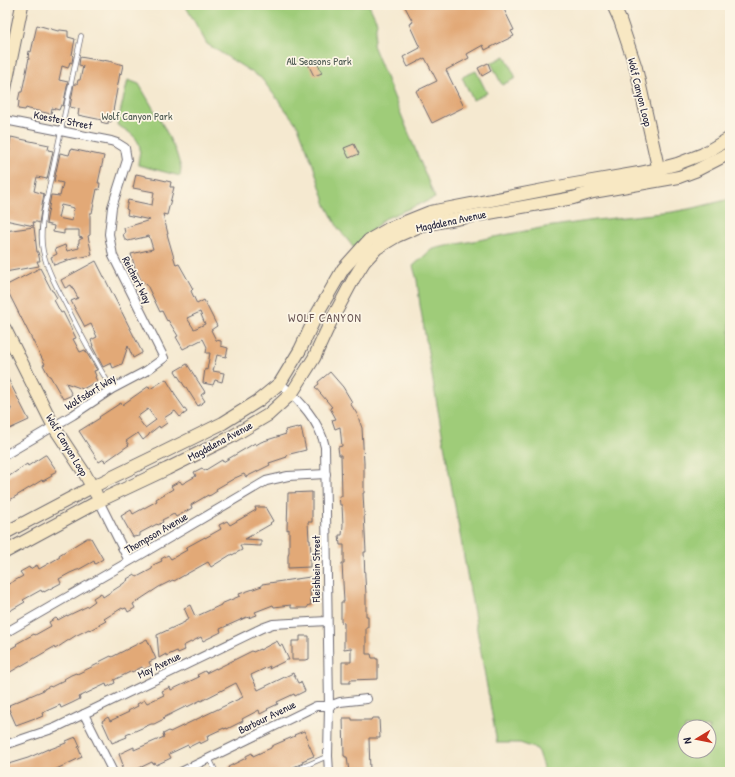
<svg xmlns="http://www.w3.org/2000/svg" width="735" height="777" viewBox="0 0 735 777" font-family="'Patrick Hand',sans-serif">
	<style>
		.green { fill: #9fcc79; stroke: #60775a; fill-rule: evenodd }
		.building { fill: #e2a977; fill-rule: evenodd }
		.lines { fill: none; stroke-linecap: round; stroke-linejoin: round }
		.lane-casing { stroke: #6c686f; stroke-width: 5.5 }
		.street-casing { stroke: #6c686f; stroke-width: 10 }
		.secondary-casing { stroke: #6c686f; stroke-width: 14 }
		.lane { stroke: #fff; stroke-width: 4 }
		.street { stroke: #fff; stroke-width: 8 }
		.secondary { stroke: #f8e8c3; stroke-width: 12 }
		.labels { text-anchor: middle; stroke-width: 3.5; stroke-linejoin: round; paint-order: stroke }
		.park-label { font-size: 11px; fill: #48554e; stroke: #fcf5e5 }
		.street-label { font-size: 11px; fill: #22223b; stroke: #fcf5e5 }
		.neighbourhood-label { font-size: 12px; letter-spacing: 1px; fill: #655150; stroke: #fcf5e5 }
	</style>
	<rect width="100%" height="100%" fill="#fcf5e5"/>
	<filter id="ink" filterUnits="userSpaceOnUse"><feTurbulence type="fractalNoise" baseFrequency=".025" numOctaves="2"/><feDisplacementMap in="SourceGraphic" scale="8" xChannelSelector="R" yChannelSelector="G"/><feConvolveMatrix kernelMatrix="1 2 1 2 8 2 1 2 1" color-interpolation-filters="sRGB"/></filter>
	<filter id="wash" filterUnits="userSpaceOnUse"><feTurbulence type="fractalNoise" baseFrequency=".012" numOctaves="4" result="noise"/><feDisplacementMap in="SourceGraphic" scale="16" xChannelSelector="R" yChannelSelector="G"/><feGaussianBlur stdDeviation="0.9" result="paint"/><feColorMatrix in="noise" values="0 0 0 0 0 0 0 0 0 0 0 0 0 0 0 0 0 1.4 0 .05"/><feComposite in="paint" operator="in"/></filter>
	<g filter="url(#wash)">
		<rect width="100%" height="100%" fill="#f5e9d0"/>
		<g class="green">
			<polygon points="185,5 369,5 377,22 373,45 435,198 384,219 354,248 338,228 326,205 313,165 298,126 261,78 207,44"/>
			<polygon points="505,56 516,78 502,85 491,63"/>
			<polygon points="476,71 487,93 473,100 462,77"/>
			<path d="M128,80L139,84L164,127L176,152L181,168L180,176L138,165C138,160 140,154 140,148C139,137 126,130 117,125Z"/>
			<path d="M730,199V772H543V767L537,749L520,743H497L436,399L420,305L417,280L413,266L431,250L437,248L546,227L596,220L672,212L694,208ZM685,727H709V751H685Z"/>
		</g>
		<g id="blocks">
			<g class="building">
				<polygon points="404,5 502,5 514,30 511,31 514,36 485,50 483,45 467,54 469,58 446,70 464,107 432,123 416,91 437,81 425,58 408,67 403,57 420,48 409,24 413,22"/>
				<polygon points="37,25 58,31 60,30 68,31 68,37 75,39 72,55 73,56 72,63 70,62 68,68 62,66 59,80 68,82 63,106 61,105 59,110 52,108 51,114 29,109 26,108 25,110 18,109 19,101 18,101 20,92 22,92 29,58 28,58 29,51 31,52"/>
				<polygon points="80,57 103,61 103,60 113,62 123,65 121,74 120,73 111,122 108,121 108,124 101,122 102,120 78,115 79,109 70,107 74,84 77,84 78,80 80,80 83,66 79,65"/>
				<polygon points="316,60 322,73 314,76 308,64"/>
				<polygon points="488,63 491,71 482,76 478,68"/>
				<polygon points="11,137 49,145 48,150 53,151 47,179 37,177 34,191 44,194 39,223 37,222 33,222 34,226 5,220 5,173 10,149 9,149"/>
				<polygon points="354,144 359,154 349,158 344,148"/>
				<path d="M71,149L104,156L98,183H100L99,190L97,189L92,213H90V235L88,236L92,255L68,260L54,265L51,257L57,254L55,249L65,245L67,251L79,248L78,243H79V240L83,238L79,237V230H64V234L53,232L54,226L46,224L51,195L60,196L63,183L54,181L60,153L69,155ZM61,205L74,208L72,221L58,218Z"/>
				<path d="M136,174L146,176V177L158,179L171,182L170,187H174L167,215L163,214L168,234H167L176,265L179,264L193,289L191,291L197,304L204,300L217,326L211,330L216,340L221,341V346L228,348L226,357L217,355L213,371L224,373L222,382L215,380L213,385L203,383L205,369L207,370L210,353H206L207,347L203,339L183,349L176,337L178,336L168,320L167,321L162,311L160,312L147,285L143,282H142L135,268L131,254L153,249L149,236L128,241L127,240H125L123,234L125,233L124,228L150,220L127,215L128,210L126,209L128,200L152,205L154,192L133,188ZM200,312L205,324L194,329L187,318Z"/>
				<polygon points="34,227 37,252 38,252 40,261 37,261 39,266 5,272 5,231"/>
				<polygon points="96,261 142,352 142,353 133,358 128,346 122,364 113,368 111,363 103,367 92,346 93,346 91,340 97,337 91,324 85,327 71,301 78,298 71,285 65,288 61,280"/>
				<polygon points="40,268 52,291 53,291 57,298 54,300 61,313 63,312 76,338 73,339 80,352 85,350 97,370 94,371 96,376 95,377 97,381 83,389 66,383 72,395 63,399 50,376 49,376 43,365 45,364 38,351 5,286"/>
				<polygon points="187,364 205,392 201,395 205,401 198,406 186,387 185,387 175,371"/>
				<polygon points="330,372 343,387 352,402 350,403 357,414 362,428 364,463 364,493 363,493 366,552 364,552 365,578 366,594 366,616 368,616 368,627 366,627 366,654 371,654 372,658 376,658 376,659 378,659 378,679 350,680 350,683 342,683 342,662 351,662 351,648 344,649 344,623 341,622 341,602 344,602 342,563 344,563 344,545 340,545 339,535 342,535 343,525 342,505 340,505 339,496 342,496 341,455 339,455 338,447 342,446 340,427 335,429 332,420 336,419 330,408 332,407 315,387 319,384 318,382"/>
				<polygon points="5,373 29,420 5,431 5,413 9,412 11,409 11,408 9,406 5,406"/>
				<path d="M166,379L175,394V395L187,412L180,417L175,411L164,418L167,423L160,428L159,426L149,434V435L143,440L138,433L126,441L129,445L105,462L104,459L99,462L79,431L100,418L99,417L119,404L121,403L122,405L149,386L150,389ZM148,409L156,420L145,428L137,417Z"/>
				<polygon points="298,427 298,428 301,427 306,450 286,455 287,457 269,463 270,465 246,477 244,474 235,478 216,489 217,491 211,495 208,496 208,495 191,505 192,508 176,517 174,514 162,520 163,522 158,525 157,524 140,533 140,536 133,537 121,516 131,510 133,514 157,501 156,499 173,489 171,486 180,481 182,484 196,476 194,472 202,468 204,471 222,460 223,462 255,443 256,445 261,442 286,434 285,430"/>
				<polygon points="45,455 46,455 57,471 51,474 52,476 43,481 42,480 5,503 5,479 27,464 28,466"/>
				<polygon points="312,492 312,522 308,522 309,540 310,540 311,553 311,559 310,559 310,567 288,568 288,556 289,552 289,529 287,530 288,493"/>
				<polygon points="255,507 265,507 273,521 270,523 271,524 245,539 261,540 261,546 240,545 242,550 232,555 232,554 211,567 208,562 174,581 173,580 159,587 133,604 135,608 128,612 126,608 123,609 122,608 104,619 106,621 90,630 89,629 75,636 55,649 54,647 5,675 5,652 17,645 16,644 34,634 35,635 51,626 49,622 56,618 58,620 67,615 67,616 88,606 95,601 93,598 101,593 103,597 120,586 128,580 127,579 135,574 137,577 152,569 153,565 162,561 161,559 168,555 171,559 187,550 185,548 205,537 205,538 221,529 219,525 227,521 230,525 256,510"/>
				<polygon points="87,538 91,538 103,559 95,564 94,561 78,570 77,570 70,573 59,579 61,583 44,592 44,591 42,592 41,590 23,600 25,602 13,609 9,611 8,610 5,611 5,586 23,576 20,572 29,567 30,569 37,565 39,569 60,557 59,555"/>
				<polygon points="310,577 310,579 313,579 313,588 310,588 311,605 309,605 307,608 291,608 291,605 274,607 273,605 255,612 257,615 248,618 247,617 220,629 221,632 203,641 201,637 183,646 185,650 178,653 177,651 166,656 166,654 159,658 157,635 185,622 185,621 189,619 184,608 190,605 195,616 197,615 197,616 221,605 221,604 240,596 239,594 262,586 262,584"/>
				<polygon points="300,636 309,636 309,659 306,660 292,660 292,641 300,641"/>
				<polygon points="147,639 156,659 149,662 151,666 143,670 142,667 132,672 132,671 114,680 115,683 107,687 106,684 79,697 80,699 72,703 61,708 60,705 42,713 43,716 36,719 35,718 16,725 8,707 10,706 9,705 44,690 44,689 50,686 51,687 65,680 64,679 71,675 76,673 77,674 100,663 99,662 111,656 112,657"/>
				<polygon points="277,641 280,646 282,645 289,660 287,660 269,669 270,666 251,675 258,690 293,673 298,683 301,682 305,691 295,696 294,694 277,702 278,704 267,709 268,710 260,714 259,710 242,719 243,721 227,729 227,728 224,729 224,728 207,736 208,740 200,744 199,742 189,747 188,745 169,754 171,758 156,765 155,763 153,764 152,762 131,772 124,772 121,766 123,765 119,754 134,747 134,750 164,737 163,734 169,731 170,732 243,697 236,683 201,701 201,700 187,707 187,706 163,718 164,719 154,724 151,724 126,735 127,737 112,743 102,721 108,717 110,721 129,712 128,711 138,706 137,704 145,700 147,703 164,695 162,691 170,687 171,690 199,677 197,675 205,671 206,673 216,668 216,669 252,651 253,652 260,649 260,650"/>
				<polygon points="343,718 352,718 352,720 371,720 372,718 379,718 380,738 369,738 370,772 349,772 347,757 345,757 345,756 344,756"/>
				<polygon points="304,731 308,739 307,740 314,756 302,761 303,763 289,769 288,772 230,772 228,767 246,758 246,756 252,753 253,756 271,748 271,747 274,745 295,736 294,735"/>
				<polygon points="76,737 80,746 78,747 82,757 50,772 49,771 46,772 5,772 5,765 28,758 48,749 48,750 66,743 66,741"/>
			</g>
		</g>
	</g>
	<g filter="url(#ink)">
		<use href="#blocks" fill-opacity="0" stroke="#6c686f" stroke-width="1"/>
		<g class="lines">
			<defs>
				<g id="lane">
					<path d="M81,36L44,211C42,224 40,238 43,251C47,270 57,288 66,305C80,333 95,361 112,389"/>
					<polyline points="5,410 8,409"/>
					<polyline points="209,758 216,772"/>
					<polyline points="291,772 328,756"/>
				</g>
				<g id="street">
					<polyline points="5,120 111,141 117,143 125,148 127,160 112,207 109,234 113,256 164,358 146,371 112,389 73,415 5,455"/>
					<path d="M280,383C299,400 320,421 325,447L329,706L328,756L329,772"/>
					<polyline points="99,501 129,561"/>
					<polyline points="5,633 142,554 266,481 288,476 326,474"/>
					<polyline points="84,714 113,772"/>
					<polyline points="5,745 55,728 262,628 273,624 327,621"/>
					<polyline points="181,772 316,706 329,706 340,702 367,699"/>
				</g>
				<g id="secondary">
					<polyline points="613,5 620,20 636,68 660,176"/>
					<polyline points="5,89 22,5"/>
					<polyline points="5,329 54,427 85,474 96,494"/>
					<polyline points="5,533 92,487 160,454 223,423 258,401 280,383 300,350 317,314 343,269 369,240 390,228 430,212 569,185 639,173 658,169 677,164 703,154 730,138"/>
					<polyline points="5,552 99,501 167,469 231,437 268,415 292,393 314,358 331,321 354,278 364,262 377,248 397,236 420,226 433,223 573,198 593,192 679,177 695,171 730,153"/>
				</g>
			</defs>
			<use href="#lane" class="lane-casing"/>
			<use href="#street" class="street-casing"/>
			<use href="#secondary" class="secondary-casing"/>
			<use href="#lane" class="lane"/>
			<use href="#street" class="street"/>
			<use href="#secondary" class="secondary"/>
		</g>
	</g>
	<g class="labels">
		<g class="park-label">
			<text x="319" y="65">All Seasons Park</text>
			<text x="137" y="120">Wolf Canyon Park</text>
		</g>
		<g class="street-label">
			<text transform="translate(640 92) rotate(76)" y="4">Wolf Canyon Loop</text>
			<text transform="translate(63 120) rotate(11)" y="4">Koester Street</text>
			<text transform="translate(451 221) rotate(-12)" y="4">Magdalena Avenue</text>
			<text transform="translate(137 280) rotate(63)" y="4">Reichert Way</text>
			<text transform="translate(90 392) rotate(-32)" y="4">Wolfsdorf Way</text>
			<text transform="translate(220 441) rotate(-28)" y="4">Magdalena Avenue</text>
			<text transform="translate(67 445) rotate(59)" y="4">Wolf Canyon Loop</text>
			<text transform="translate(156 533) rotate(-30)" y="4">Thompson Avenue</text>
			<text transform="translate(316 569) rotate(-90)" y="4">Fleishbein Street</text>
			<text transform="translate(159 665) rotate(-26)" y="4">May Avenue</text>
			<text transform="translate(267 717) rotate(-26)" y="4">Barbour Avenue</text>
		</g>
		<g class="neighbourhood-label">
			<text x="325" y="322">WOLF CANYON</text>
		</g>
	</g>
	<rect width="735" height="777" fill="none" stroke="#fcf5e5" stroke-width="20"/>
	<g transform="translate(697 739) rotate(260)"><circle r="19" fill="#fcf5e5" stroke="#a5a1a1"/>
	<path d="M0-3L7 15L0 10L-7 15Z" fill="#c8321e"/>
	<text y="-6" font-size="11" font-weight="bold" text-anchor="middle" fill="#22223b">N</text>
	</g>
</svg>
